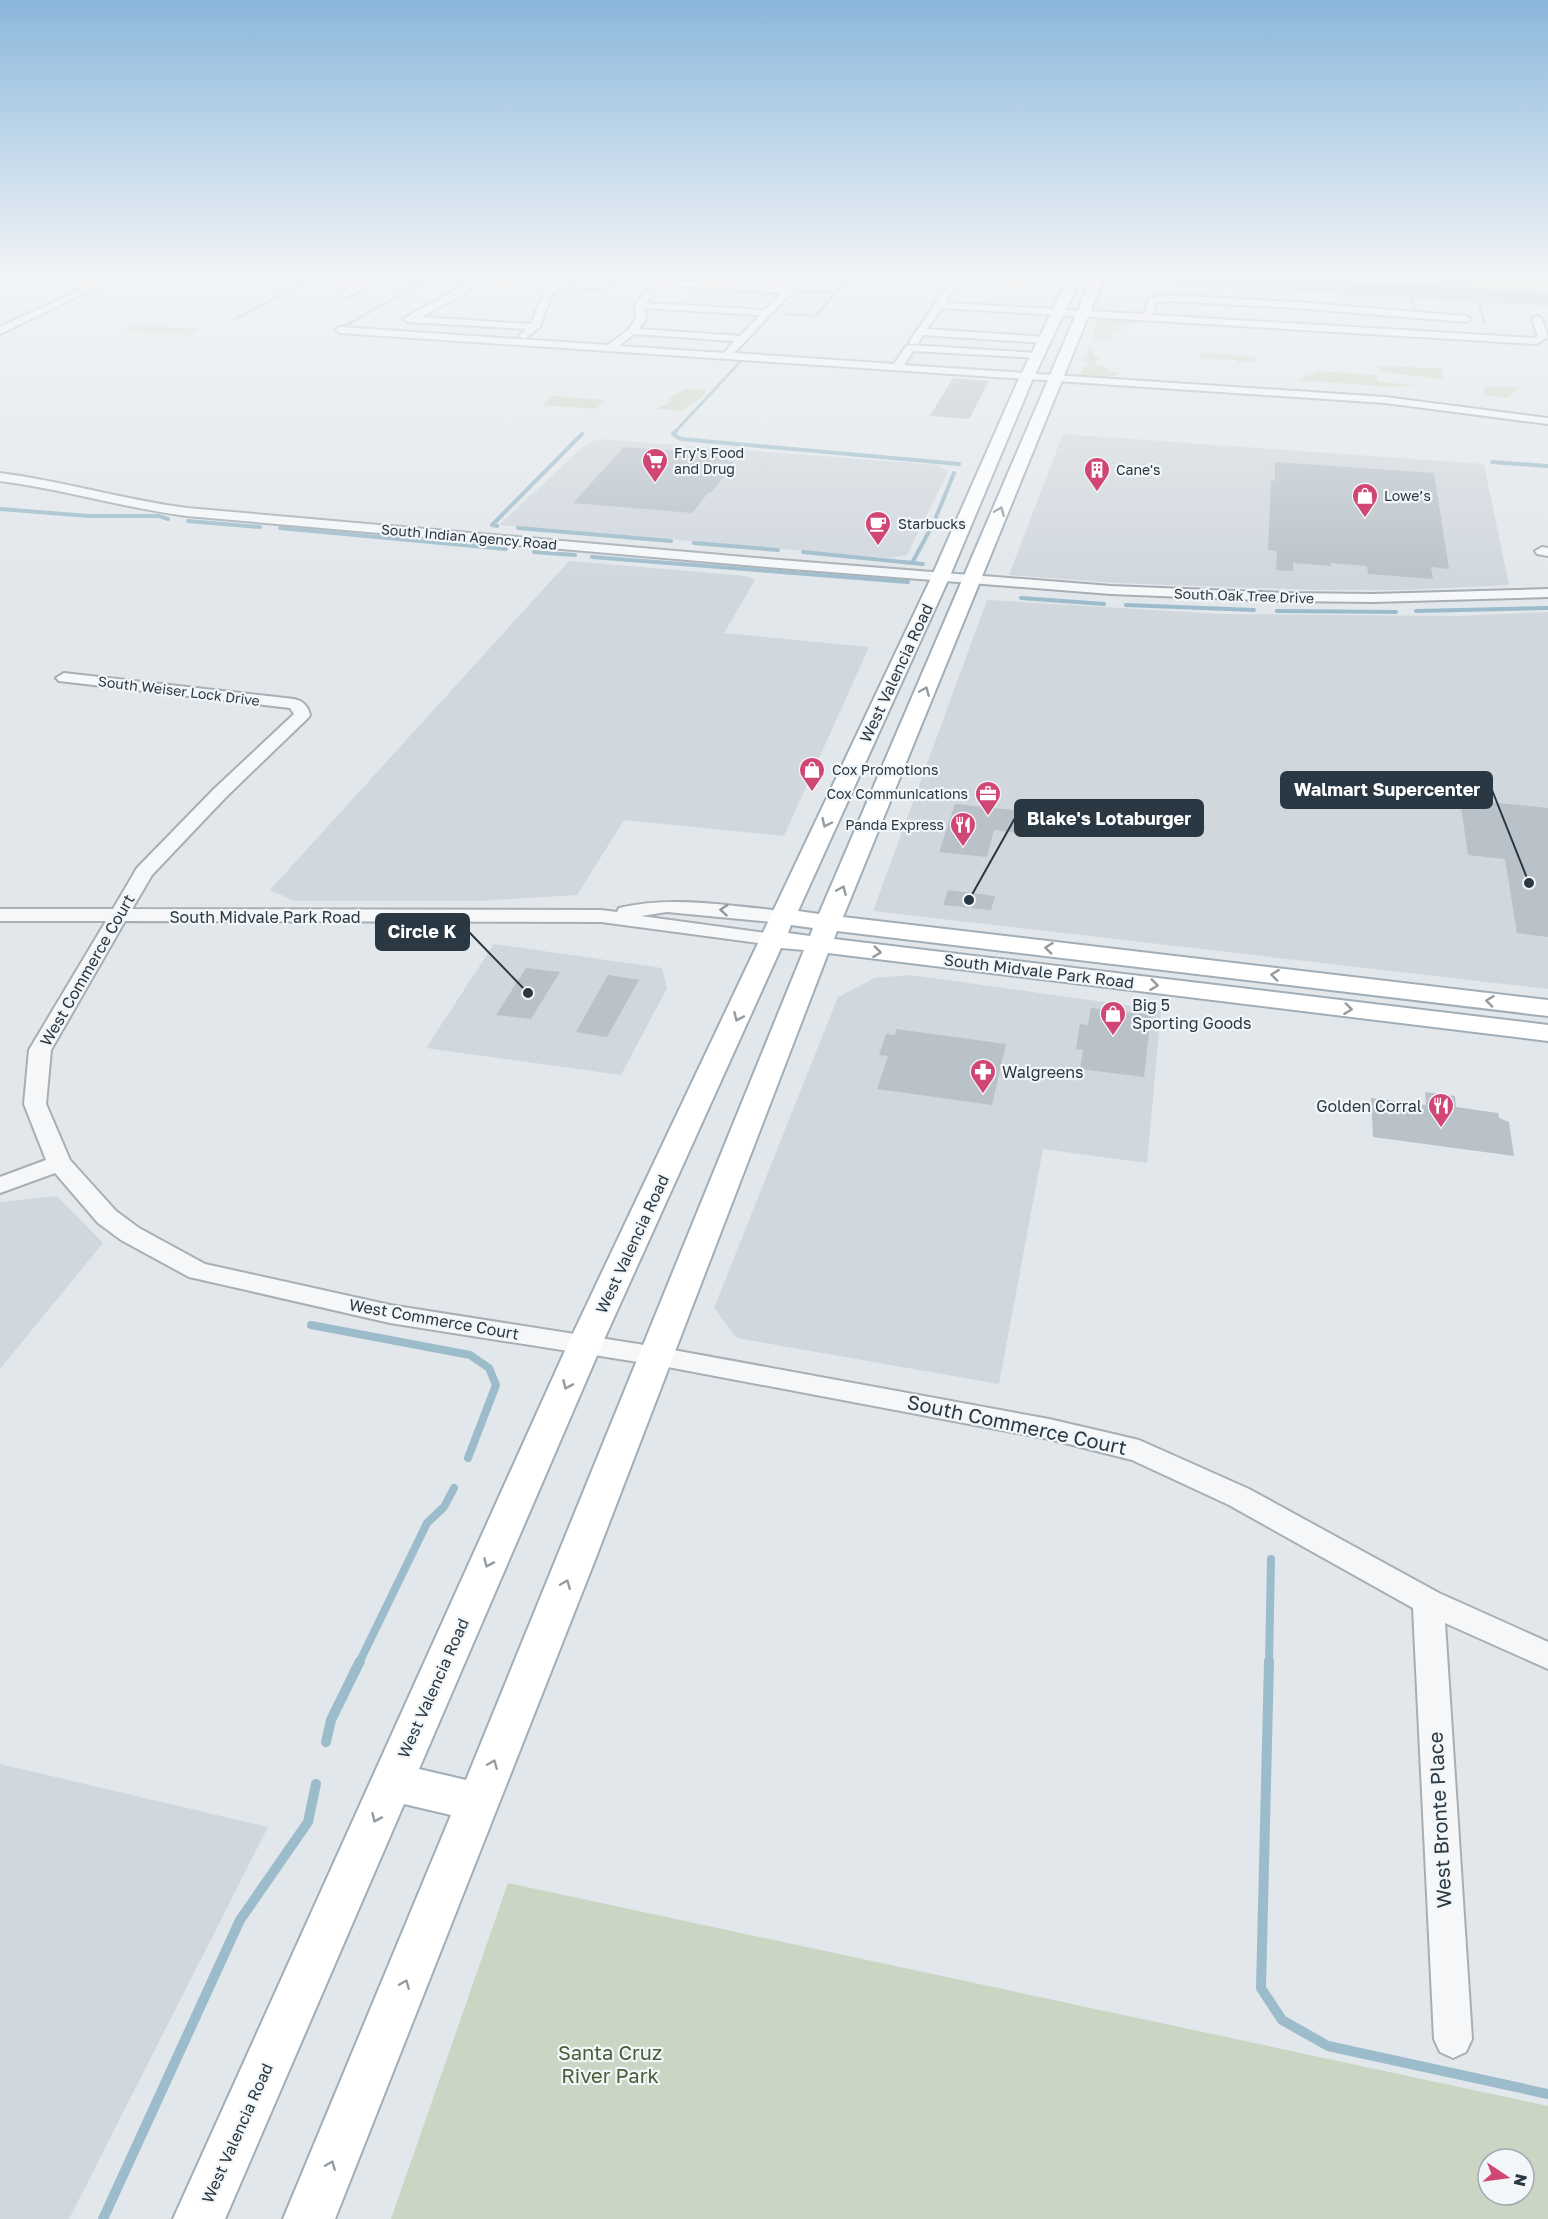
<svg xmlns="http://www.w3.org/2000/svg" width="1548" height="2219" viewBox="0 0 1548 2219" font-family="'Golos Text',sans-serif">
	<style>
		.built { fill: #d0d7dd }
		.green { fill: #cbd5c3; fill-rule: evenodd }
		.water { fill: #9dbccb }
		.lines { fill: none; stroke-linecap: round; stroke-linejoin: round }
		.stream-far3 { stroke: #9dbccb; stroke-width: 3 }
		.stream-far2 { stroke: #9dbccb; stroke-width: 4 }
		.stream-far1 { stroke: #9dbccb; stroke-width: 8 }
		.stream { stroke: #9dbccb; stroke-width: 10 }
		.building { fill: #b9c2c8 }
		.minor-casing { stroke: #a7afb5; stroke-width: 4 }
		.major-casing { stroke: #a1aeb7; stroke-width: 4 }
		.minor { fill: #f5f7f9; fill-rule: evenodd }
		.major { fill: #fff; fill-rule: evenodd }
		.oneway { stroke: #949ca1 }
		.oneway2 { stroke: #90989e }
		.labels { text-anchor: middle; stroke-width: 4.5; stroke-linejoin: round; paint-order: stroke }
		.far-poi-label { font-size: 14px; fill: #2a3843; stroke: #f2f6f8; text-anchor: start }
		.far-street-label { font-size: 14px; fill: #2a3843; stroke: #f2f6f8 }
		.street-label { font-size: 16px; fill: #2a3843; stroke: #f2f6f8 }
		.poi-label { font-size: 16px; fill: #2a3843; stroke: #f2f6f8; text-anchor: start }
		.near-street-label { font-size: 20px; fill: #2a3843; stroke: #f2f6f8 }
		.near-park-label { font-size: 20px; fill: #465f37; stroke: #f2f6f8 }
		.leader { fill: none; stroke: #2a3843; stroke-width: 2 }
		.callout-dot { fill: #2a3843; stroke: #f2f6f8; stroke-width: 2 }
		.callout { fill: #2a3843; stroke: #2a3843; stroke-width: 2 }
		.callout-label { font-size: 18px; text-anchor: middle; font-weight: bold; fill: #fff }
	</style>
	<rect width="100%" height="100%" fill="#e2e7eb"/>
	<g class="built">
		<polygon points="1063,434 1484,464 1509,585 1405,590 1317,590 1117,583 1009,575"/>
		<polygon points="598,439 938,465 948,472 907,555 890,558 499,525 585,445"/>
		<polygon points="569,561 747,576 755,580 724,633 869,647 784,836 624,820 577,895 477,901 295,901 270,890"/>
		<polygon points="987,600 1221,614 1460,616 1548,612 1548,989 873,911"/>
		<polygon points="494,944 662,968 667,988 621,1075 426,1048"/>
		<polygon points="910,975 1161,1010 1147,1163 1043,1149 999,1384 737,1338 714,1308 838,997 875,978"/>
		<polygon points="57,1196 103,1243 0,1369 0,1202"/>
		<polygon points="0,1764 268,1827 69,2219 0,2219"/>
	</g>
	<g class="green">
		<polygon points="1116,275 1339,275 1548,286 1548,307 1113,283"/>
		<path d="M1107,318L1141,320L1140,323L1114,326L1126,331L1109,333L1113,338C1107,341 1097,341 1092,338L1098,319Z"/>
		<polygon points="134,325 201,329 190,335 122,331"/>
		<polygon points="1090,347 1095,350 1093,355 1101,358 1095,360 1096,365 1107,367 1109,372 1118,372 1119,375 1105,377 1081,375 1083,367 1090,366 1082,361 1084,357 1090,356 1085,353 1089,352 1086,350"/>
		<polygon points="1200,353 1256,357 1256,362 1238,363 1237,360 1199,358"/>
		<polygon points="1378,366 1438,368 1442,369 1444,380 1379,371"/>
		<polygon points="1320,371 1377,375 1377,381 1419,386 1389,387 1297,380"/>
		<polygon points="1484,387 1520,387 1508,398 1483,395"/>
		<polygon points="686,389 705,389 705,395 681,411 656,409 668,404 672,399 668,398"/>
		<polygon points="553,396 606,400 595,409 542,405"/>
		<path d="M508,1883L1548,2106V2219H391ZM1488,2159H1524V2195H1488Z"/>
	</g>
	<polygon class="water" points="1067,275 1232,275 1377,282 1548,293 1548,305"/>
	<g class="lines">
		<g class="stream-far3">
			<polyline points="1317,275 1336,282"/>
			<polyline points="569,288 602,289 628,275"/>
			<polyline points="798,291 835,293"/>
			<polyline points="1412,297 1415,311"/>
			<polyline points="1479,303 1485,324"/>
			<polyline points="784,314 816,316 851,275"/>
			<polyline points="234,320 317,275"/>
			<polyline points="341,328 436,275"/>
			<polyline points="674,433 740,362"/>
		</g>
		<g class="stream-far2">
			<polyline points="676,431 673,434 681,439 959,464"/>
			<polyline points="1492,462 1547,466"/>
			<polyline points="0,509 89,516 159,516 168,519"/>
			<polyline points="936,517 954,473"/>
			<polyline points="188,521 260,527"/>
			<polyline points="497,526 492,525 582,434"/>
			<polyline points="280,528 506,549"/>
			<polyline points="518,528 671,541"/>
			<polyline points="694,543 778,550"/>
			<polyline points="534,552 575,555"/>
			<polyline points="803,552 923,564"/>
			<polyline points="592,557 908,582"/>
			<polyline points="912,563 932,526"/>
			<polyline points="1021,598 1104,604"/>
			<polyline points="1126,605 1254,610"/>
			<polyline points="1277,611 1396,612"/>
			<polyline points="1416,611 1548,608"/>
		</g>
		<g class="stream-far1">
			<polyline points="311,1325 470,1355 489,1368 496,1385 468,1458"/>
			<polyline points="359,1663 427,1523 444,1507 454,1488"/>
			<polyline points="1269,1663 1271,1559"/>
		</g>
		<g class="stream">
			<polyline points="1269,1661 1261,1988 1282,2020 1328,2046 1548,2094"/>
			<polyline points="326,1742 331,1720 360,1661"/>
			<polyline points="103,2219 240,1920 308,1822 316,1784"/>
		</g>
	</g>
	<g class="building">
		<polygon points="953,378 989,381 969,419 930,416"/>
		<polygon points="624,447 732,455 727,460 734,463 712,492 709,492 692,513 573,503"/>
		<polygon points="1275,462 1434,473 1449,569 1431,567 1433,579 1368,574 1367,566 1331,563 1331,566 1293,563 1293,571 1276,570 1277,551 1268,550 1271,480 1275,481"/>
		<polygon points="1460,799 1548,808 1548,937 1517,933 1505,859 1468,855"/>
		<polygon points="955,804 1024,811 1018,833 994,830 987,857 939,852"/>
		<polygon points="948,890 995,896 991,910 943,905"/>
		<polygon points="526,968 560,972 531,1019 496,1015"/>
		<polygon points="608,975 639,980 607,1037 576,1032"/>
		<polygon points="1091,1008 1151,1015 1144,1077 1080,1069 1083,1050 1076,1049 1080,1024 1088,1025"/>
		<polygon points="896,1029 1006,1044 992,1105 877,1089 888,1056 879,1055 886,1034 895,1035"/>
		<polygon points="1425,1092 1455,1096 1456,1107 1498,1113 1499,1118 1509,1122 1514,1156 1373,1137 1371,1098 1426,1105"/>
	</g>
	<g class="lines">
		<defs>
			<g id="minor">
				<polygon points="112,275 123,275 0,334 0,327"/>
				<path d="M372,275L475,278L479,275H489L464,294L421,317L531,324C540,300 549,275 579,275L551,295L540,327L524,339L519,336L526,329L408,322L403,319L468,283L381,278L347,297L339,295Z"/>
				<path d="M799,275H808L734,353L894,364L906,346L910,345L1037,353L1041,354V358L913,351L904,365L1385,397L1548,418V424L1385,403L340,333L335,330L340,327L608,345L629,329L636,319L635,305L645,292L653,294L646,303L765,310L781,293L667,285L664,284V280L786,288ZM645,308L760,315L740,336L639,329L646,319ZM634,334L734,341L724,353L619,346Z"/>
				<polygon points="955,275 962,277 945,303 1144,314 1149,298 1169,295 1296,302 1466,316 1471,319 1466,322 1296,308 1169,301 1156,302 1153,315 1534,338 1538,336 1532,319 1537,316 1542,319 1548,337 1536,344 942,308 927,329 1045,337 1050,340 1045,343 923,335 918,344 910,344 909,342"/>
				<path d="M0,473C63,481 124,500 187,508L767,559L1111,586L1285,593L1373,594L1548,589V597L1373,602L1285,601L1111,594L767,567L187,516C124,508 63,489 0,481Z"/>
				<polygon points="1542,547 1548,548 1548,556 1537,554 1535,551"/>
				<path d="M64,673L294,699C303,701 308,706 310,715L308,718L226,797L152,875L132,909L601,910L617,912L619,908C673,895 729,906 783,911L790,913L793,917L790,921L783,923L667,912L641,916L780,935L783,939L780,943L773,945L601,922L125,921L51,1050L46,1104L70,1160L116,1211L139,1228L205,1264L390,1305L657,1347L1049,1419L1139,1440L1249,1489L1439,1593L1548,1642V1669L1445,1623L1472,2039L1466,2052L1453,2058L1440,2052L1434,2039L1413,1608L1229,1505L1132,1460L1049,1439L657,1365L390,1323L198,1279L189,1277L121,1240L98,1223L55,1173L0,1193V1177L46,1160L24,1104L29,1050L106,921H0V909H113L137,868L214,789L294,714L290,708L59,681L56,678Z"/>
			</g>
			<path id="major" d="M1070,275H1082L1031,383L949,578L798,911L819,914L1093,275H1105L843,917L1548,1000V1016L837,931L834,939L1548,1025V1041L828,953L593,1565L335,2219H283L451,1815L404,1804L225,2219H173L568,1344L931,578L1017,383ZM791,925L813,928L810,936L788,933ZM781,948L804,950L466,1780L419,1769L602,1344Z"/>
		</defs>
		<use href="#minor" class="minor-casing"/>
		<use href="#major" class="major-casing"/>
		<use href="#minor" class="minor"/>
		<use href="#major" class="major"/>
	</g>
	<defs><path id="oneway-chevron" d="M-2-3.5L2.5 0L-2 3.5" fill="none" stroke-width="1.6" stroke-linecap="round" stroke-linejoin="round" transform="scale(1.5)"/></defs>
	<g class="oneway">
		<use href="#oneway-chevron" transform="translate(1000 511) rotate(-67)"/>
		<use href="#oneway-chevron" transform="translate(925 691) rotate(-67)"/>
		<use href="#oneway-chevron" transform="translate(826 823) rotate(115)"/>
		<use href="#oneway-chevron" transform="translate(842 890) rotate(-67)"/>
		<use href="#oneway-chevron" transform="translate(1049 948) rotate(-173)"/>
		<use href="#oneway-chevron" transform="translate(877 952) rotate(7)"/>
		<use href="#oneway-chevron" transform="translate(1275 975) rotate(-173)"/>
		<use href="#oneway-chevron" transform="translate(1154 985) rotate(7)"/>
		<use href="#oneway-chevron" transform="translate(1490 1001) rotate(-173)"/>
		<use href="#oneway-chevron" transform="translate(1348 1009) rotate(7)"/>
		<use href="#oneway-chevron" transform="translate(738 1017) rotate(114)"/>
		<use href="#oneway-chevron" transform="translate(567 1385) rotate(114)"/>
		<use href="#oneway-chevron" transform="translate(488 1563) rotate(114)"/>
		<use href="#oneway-chevron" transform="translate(566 1584) rotate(-68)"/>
		<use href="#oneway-chevron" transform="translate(493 1764) rotate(-68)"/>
		<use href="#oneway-chevron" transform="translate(376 1818) rotate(114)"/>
		<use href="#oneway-chevron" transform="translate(405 1984) rotate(-68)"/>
		<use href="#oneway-chevron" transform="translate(331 2165) rotate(-68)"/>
	</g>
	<use class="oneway2" href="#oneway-chevron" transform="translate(724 910) rotate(-175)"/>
	<linearGradient id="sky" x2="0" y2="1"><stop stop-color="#8ab7dc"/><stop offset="0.47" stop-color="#f2f4f6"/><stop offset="1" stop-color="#f2f4f6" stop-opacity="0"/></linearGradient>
	<rect width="1548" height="586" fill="url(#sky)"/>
	<defs>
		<symbol id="supermarket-pin" viewBox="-11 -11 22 30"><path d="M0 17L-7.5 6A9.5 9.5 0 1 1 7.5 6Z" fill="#d04775" stroke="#f2f6f8"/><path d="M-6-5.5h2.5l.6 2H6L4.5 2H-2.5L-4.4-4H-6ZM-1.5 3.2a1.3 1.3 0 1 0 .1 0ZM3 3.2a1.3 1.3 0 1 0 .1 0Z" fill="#fff"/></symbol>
		<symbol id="building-pin" viewBox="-11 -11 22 30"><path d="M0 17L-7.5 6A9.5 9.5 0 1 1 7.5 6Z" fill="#d04775" stroke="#f2f6f8"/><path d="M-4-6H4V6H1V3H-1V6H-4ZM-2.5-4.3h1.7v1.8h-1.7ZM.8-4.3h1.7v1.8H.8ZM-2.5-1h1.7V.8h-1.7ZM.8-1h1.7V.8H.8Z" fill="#fff"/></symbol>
		<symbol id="shop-pin" viewBox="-11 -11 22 30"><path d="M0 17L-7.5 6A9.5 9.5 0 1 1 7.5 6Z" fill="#d04775" stroke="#f2f6f8"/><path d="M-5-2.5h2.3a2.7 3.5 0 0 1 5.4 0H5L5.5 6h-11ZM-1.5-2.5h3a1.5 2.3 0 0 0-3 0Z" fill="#fff"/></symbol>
		<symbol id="cafe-pin" viewBox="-11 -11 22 30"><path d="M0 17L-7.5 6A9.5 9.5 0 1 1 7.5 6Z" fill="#d04775" stroke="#f2f6f8"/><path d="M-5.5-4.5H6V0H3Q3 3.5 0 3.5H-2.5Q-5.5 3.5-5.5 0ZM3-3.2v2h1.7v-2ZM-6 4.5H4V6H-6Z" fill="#fff"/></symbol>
		<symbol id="office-pin" viewBox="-11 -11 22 30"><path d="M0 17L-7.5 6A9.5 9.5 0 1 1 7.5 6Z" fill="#d04775" stroke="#f2f6f8"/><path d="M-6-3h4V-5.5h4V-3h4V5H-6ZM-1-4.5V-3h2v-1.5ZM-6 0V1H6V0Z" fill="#fff"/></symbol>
		<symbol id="restaurant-pin" viewBox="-11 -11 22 30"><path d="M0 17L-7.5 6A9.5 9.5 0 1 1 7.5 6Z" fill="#d04775" stroke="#f2f6f8"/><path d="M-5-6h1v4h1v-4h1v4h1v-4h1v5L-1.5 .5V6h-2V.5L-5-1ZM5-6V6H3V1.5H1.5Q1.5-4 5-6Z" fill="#fff"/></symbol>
		<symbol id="pharmacy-pin" viewBox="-11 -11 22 30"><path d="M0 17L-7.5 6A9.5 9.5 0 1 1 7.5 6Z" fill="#d04775" stroke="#f2f6f8"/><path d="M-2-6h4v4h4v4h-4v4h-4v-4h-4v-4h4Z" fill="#fff"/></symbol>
	</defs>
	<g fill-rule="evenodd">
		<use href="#supermarket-pin" x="640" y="446" width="30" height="40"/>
		<use href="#building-pin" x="1082" y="455" width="30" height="40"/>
		<use href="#shop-pin" x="1350" y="481" width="30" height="40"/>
		<use href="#cafe-pin" x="863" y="509" width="30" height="40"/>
		<use href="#shop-pin" x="797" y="755" width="30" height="40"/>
		<use href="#office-pin" x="973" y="779" width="30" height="40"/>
		<use href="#restaurant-pin" x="948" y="810" width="30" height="40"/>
		<use href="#shop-pin" x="1098" y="999" width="30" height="40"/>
		<use href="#pharmacy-pin" x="968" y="1057" width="30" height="40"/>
		<use href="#restaurant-pin" x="1426" y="1091" width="30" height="40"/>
	</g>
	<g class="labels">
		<g class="far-poi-label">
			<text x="674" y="458">Fry's Food<tspan x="674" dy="16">and Drug</tspan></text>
			<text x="1116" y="475">Cane's</text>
			<text x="1384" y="501">Lowe’s</text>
			<text x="898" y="529">Starbucks</text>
			<text x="832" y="775">Cox Promotions</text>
			<text x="968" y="799" text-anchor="end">Cox Communications</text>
			<text x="944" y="830" text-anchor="end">Panda Express</text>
		</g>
		<g class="far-street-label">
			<text transform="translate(469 537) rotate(5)" y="5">South Indian Agency Road</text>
			<text transform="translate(1244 596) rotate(2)" y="5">South Oak Tree Drive</text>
			<text transform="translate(179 691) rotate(7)" y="5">South Weiser Lock Drive</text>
		</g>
		<g class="street-label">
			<text transform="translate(896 673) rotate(-65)" y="6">West Valencia Road</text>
			<text x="265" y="923">South Midvale Park Road</text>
			<text transform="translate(87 970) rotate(-60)" y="6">West Commerce Court</text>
			<text transform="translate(1039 971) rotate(7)" y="6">South Midvale Park Road</text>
			<text transform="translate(632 1244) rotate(-65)" y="6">West Valencia Road</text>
			<text transform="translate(434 1319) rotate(10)" y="6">West Commerce Court</text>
			<text transform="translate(433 1688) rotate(-66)" y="6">West Valencia Road</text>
			<text transform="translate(237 2133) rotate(-66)" y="6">West Valencia Road</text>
		</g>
		<g class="poi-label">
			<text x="1132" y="1011">Big 5<tspan x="1132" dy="18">Sporting Goods</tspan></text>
			<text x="1002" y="1078">Walgreens</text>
			<text x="1422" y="1112" text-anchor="end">Golden Corral</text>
		</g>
		<g class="near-street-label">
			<text transform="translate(1017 1425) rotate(12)" y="7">South Commerce Court</text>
			<text transform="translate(1440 1820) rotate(-93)" y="7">West Bronte Place</text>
		</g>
		<g class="near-park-label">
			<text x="610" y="2060">Santa Cruz<tspan x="610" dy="23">River Park</tspan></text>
		</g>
	</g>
	<path class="leader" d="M1529 883L1492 790M969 900L1015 818M528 993L469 932"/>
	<g class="callout-dot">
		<circle cx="1529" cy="883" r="6"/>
		<circle cx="969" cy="900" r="6"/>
		<circle cx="528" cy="993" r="6"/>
	</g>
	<g class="callout">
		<rect x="1281" y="772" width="211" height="36" rx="6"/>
		<rect x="1015" y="800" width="188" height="36" rx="6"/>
		<rect x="376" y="914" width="93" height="36" rx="6"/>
	</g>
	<g class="callout-label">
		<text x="1387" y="796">Walmart Supercenter</text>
		<text x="1109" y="825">Blake's Lotaburger</text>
		<text x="422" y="938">Circle K</text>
	</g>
	<g transform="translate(1506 2177) rotate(103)"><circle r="28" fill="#f2f6f8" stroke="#a2aab0" stroke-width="1.5"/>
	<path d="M0-4.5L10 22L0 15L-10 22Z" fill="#d04775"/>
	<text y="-9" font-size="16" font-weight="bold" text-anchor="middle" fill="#2a3843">N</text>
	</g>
</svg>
